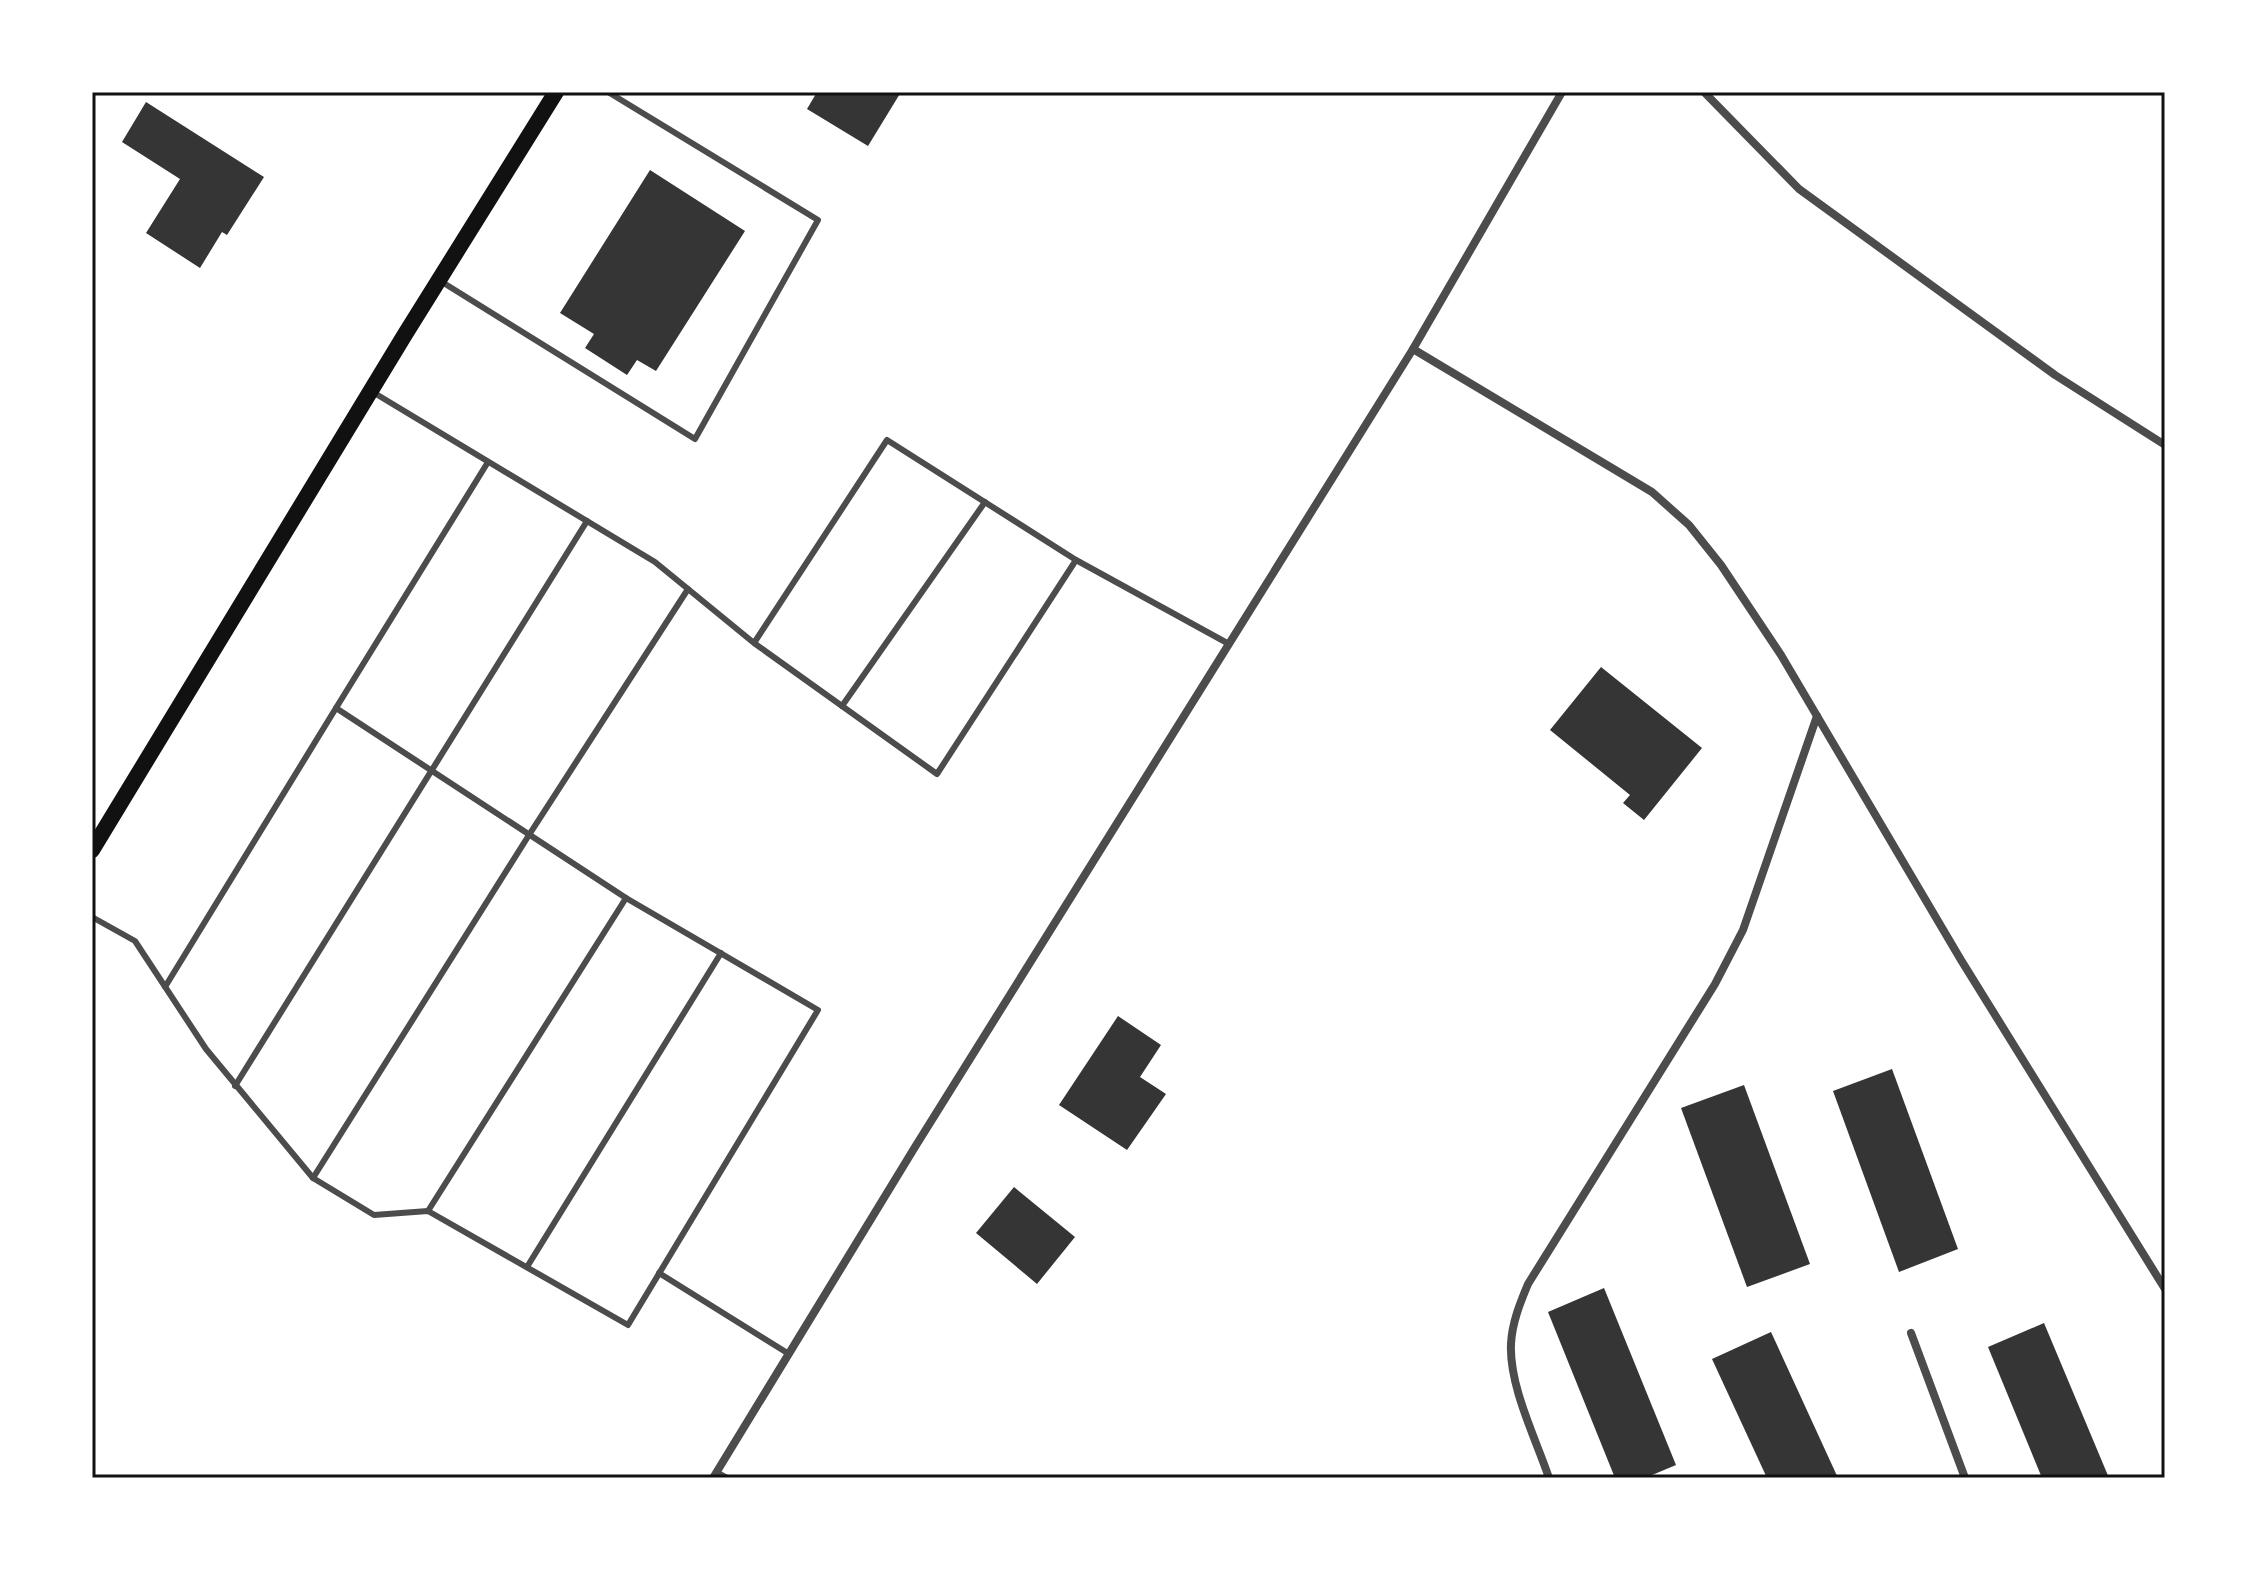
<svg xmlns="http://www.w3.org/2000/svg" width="2257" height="1570" viewBox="0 0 2257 1570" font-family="'Open Sans',sans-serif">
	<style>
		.building { fill: #353535 }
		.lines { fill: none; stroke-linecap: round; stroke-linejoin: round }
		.service { stroke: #4c4c4c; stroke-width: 6 }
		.minor { stroke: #4c4c4c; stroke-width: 8 }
		.secondary { stroke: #111; stroke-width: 16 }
		.neatline { fill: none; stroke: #111; stroke-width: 3 }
	</style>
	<rect width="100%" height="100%" fill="#fff"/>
	<g class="building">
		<polygon points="817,92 901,92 868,146 807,109"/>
		<polygon points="146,102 264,177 227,235 222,232 200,268 146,233 180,179 122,142"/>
		<polygon points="650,170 745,231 656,371 637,360 627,375 585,348 594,334 560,313"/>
		<polygon points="1601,667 1702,748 1644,820 1623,803 1630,795 1550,730"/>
		<polygon points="1118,1016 1161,1045 1140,1077 1166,1094 1127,1150 1059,1105"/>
		<polygon points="1892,1069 1958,1249 1899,1272 1833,1091"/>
		<polygon points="1744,1085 1810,1264 1747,1287 1681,1108"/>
		<polygon points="1014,1187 1075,1237 1037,1284 976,1233"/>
		<polygon points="1604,1288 1676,1465 1645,1478 1615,1478 1548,1312"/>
		<polygon points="2044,1323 2109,1478 2042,1478 1988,1347"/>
		<polygon points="1771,1332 1838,1478 1767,1478 1712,1359"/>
	</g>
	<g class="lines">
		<g class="service">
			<polyline points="442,282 695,439 818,220 608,92"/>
			<polyline points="371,391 655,562 754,643 937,774 1076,560 887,440 754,643"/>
			<polyline points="1076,560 1229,644"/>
			<polyline points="842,706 985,502"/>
			<polyline points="336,708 488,462"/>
			<polyline points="92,917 135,941 206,1049 313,1178 374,1215 428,1211 628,1325 818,1010 626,898 336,708 165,987"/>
			<polyline points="235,1086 587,521"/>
			<polyline points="313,1178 529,835 688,589"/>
			<polyline points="428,1211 626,898"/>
			<polyline points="527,1267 721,953"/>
			<polyline points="659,1273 789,1354"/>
			<polyline points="716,1472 727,1478"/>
		</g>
		<g class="minor">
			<polyline points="1704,92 1799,189 2055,375 2165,445"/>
			<polyline points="1413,349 1652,492 1689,525 1721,565 1781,655 1961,960 2165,1289"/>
			<polyline points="1911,1333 1965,1478"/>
			<polyline points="713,1478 915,1147 1413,349 1562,92"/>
			<path d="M1549,1478C1536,1439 1509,1386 1511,1344C1512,1323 1520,1303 1528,1284L1715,984L1743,930L1817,716"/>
		</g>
		<polyline class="secondary" points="92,850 404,336 556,92"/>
	</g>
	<rect width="2257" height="1570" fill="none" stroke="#ffffff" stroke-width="188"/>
	<rect x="94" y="94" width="2069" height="1382" class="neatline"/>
</svg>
